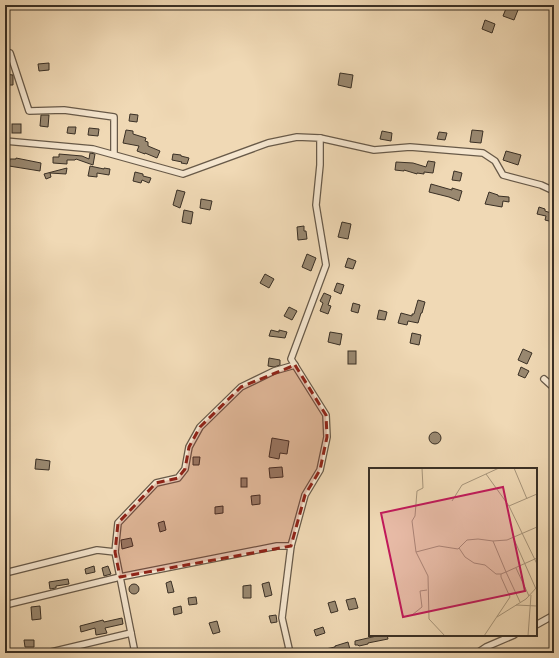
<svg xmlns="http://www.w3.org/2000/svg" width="559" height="658" viewBox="0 0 559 658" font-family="'EB Garamond',serif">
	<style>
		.building { fill: #998870; stroke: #3a3025 }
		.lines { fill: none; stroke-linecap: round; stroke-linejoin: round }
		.minor-casing { stroke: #685a49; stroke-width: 8 }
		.minor { stroke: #f5e6cf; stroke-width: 5.5 }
		.marked { fill: #8f2418; fill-opacity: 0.2; stroke: #8f2418; stroke-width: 3; stroke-dasharray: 8 5; stroke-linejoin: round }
		.inset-road { fill: none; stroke: #a7957b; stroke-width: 1 }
		.view { fill: #c2185b; fill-opacity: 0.15; stroke: #c2185b; stroke-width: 2 }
		.inset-edge { fill: none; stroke: #3a3025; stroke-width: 2 }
	</style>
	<rect width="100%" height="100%" fill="#f0d9b5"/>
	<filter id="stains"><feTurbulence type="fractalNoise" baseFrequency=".005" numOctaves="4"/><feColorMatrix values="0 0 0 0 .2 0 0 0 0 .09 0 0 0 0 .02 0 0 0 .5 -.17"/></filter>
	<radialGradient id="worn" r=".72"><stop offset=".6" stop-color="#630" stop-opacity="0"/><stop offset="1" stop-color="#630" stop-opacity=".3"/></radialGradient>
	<g class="building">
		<polygon points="507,6 518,10 514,20 503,16"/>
		<polygon points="485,20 495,24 492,33 482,29"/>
		<polygon points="49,63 49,70 39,71 38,64"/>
		<polygon points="340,73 353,75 351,88 338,85"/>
		<polygon points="5,74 13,75 13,85 5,85"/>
		<polygon points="130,114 138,115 137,122 129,121"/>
		<polygon points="41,115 49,115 48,127 40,126"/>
		<rect x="12" y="124" width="9" height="9"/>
		<polygon points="68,127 76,127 75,134 67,133"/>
		<polygon points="89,128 99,129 98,136 88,135"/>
		<polygon points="126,130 133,131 133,134 146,138 145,141 148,142 148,146 160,151 157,158 145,153 145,154 137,151 139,146 123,143"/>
		<polygon points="472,130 483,131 481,143 470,142"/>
		<polygon points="382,131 392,133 391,141 380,139"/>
		<polygon points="439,132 447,133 445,140 437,139"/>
		<polygon points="506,151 521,155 518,165 503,160"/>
		<polygon points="90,153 95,154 93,165 76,159 75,160 67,160 67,164 53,163 53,157 59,157 59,154 82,156 89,159"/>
		<polygon points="173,154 181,155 181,156 189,158 187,164 181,163 182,162 172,160"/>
		<polygon points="16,158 41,163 40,171 9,166 10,159 16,159"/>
		<polygon points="428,161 435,162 433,173 424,172 424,174 417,173 417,174 404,170 404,171 395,170 396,162 413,163 426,167"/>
		<polygon points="90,166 104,169 104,168 110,169 109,175 97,173 97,177 88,176"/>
		<polygon points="67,168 66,174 50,173 51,177 46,179 44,174"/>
		<polygon points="454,171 462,173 460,181 452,180"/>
		<polygon points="135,172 143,174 143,176 151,178 149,183 142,180 141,183 133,181"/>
		<polygon points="431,184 452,190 452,188 462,191 459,201 449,197 429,192"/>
		<polygon points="177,190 185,192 180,208 173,205"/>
		<polygon points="489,192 498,195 498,196 509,197 509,202 503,201 502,207 485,204"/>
		<polygon points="201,199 212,201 210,210 200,208"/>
		<polygon points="539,207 545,209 545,211 554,214 553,222 545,220 546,216 537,214"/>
		<polygon points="184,210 193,212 191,224 182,222"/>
		<polygon points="342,222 351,224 348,239 338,237"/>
		<polygon points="304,226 304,231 306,231 307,239 298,240 297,227"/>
		<polygon points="307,254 316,258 311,271 302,267"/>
		<polygon points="348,258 356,261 353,269 345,267"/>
		<polygon points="265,274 274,279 269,288 260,283"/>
		<polygon points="337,283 344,285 341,294 334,291"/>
		<polygon points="324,293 331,296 328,305 331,306 328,314 320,311 323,303 320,301"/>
		<polygon points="418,300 425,302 422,313 421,313 418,323 408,321 407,325 398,323 401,313 412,316 412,314 414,314"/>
		<polygon points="353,303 360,305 358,313 351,311"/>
		<polygon points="289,307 297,311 292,320 284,316"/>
		<polygon points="379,310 387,312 385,320 377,319"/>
		<polygon points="271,330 279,332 279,330 287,332 285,338 269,336"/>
		<polygon points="330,332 342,334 340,345 328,342"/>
		<polygon points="412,333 421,335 419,345 410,343"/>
		<polygon points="523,349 532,353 527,364 518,360"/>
		<rect x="348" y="351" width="8" height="13"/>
		<polygon points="269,358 280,360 280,365 274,367 268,366"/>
		<polygon points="521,367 529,371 525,378 518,375"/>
		<circle cx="435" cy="438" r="6"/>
		<polygon points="272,438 289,441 287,454 280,453 279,459 269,457"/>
		<polygon points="193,457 200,457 199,465 193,465"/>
		<polygon points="36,459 50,461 49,470 35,469"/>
		<polygon points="282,467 283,477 270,478 269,468"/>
		<rect x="241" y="478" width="6" height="9"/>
		<polygon points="260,495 260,504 252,505 251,496"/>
		<polygon points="223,506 223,513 215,514 215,507"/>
		<polygon points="164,521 166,530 160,532 158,523"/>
		<polygon points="131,538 133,546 122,549 121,540"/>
		<polygon points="94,566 95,572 86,574 85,569"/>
		<polygon points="108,566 111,574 104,576 102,568"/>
		<polygon points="68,579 69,584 56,586 56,588 50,589 49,582"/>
		<polygon points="171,581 174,592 168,593 166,583"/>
		<polygon points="269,582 272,595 265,597 262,584"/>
		<circle cx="134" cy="589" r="5"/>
		<polygon points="251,585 251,598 243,598 243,586"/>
		<polygon points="196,597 197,604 189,605 188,598"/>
		<polygon points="355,598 358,608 349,610 346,600"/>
		<polygon points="335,601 338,611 331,613 328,603"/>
		<polygon points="40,606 41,619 32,620 31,607"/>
		<polygon points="181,606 182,613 174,615 173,608"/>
		<polygon points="276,615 277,622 271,623 269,616"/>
		<polygon points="122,618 123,624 105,628 107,633 96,635 95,628 81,632 80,626 103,620 104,622"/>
		<polygon points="217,621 220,632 213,634 209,623"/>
		<polygon points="323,627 325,633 316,636 314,630"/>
		<polygon points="381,635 387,635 388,639 368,643 368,644 359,646 358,645 355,645 355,641"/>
		<polygon points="24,640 34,640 34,647 25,647"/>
		<polygon points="348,642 351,653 316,653 316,651 335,647 335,646"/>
	</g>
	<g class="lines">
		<defs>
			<g id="minor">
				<polyline points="5,52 10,53 29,111 64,110 114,117 114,154"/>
				<polyline points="320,138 374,150 410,147 483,153 495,161 503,175 541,185 554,191"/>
				<polyline points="5,141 93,149 183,174 268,143 297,137 320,138 320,165 316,205 326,265 291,359 326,415 327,437 320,470 305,495 291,546 277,546 120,577 115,552 97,550 5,573"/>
				<polyline points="544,379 554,388"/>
				<polyline points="115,552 118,523 156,483 178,478 185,469 189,447 200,427 241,387 274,371 295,365"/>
				<polyline points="5,605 120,577 135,653"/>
				<polyline points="536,625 554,615"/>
				<polyline points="47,653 131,633"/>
				<polyline points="279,653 289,651"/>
				<polyline points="290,653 282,618 291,546"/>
				<polyline points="477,653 486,647 514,635"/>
			</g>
		</defs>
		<use href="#minor" class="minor-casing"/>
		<use href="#minor" class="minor"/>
	</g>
	<path class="marked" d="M295,365L326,415L327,437L320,470L305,495L291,546L120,577L115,552L118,523L156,483L178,478L185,469L189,447L200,427L241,387Z"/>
	<g transform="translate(369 468)">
		<rect width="168" height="168" fill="#f0d9b5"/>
		<path class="inset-road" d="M145,0L158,31M117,6L140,38L168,26M83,33L93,17L130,0M140,38L168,96M144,69L167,121M124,73L138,72L168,59M90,80L96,89L105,95L116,97L127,106H132M47,84L43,53L46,48L48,23L54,20L53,0M147,100L160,128M151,134L137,104L168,90M147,137L168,138M43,147L53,139L51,123L58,122M128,149L157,131L168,119M76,168L60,151L59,108L47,84L70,78L89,81L98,72L109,71L124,73L137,104L132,106V109L141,129L115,168M159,168L162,127"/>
		<path class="view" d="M134,19L156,123L34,149L12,45Z"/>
		<rect width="168" height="168" class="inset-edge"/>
	</g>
	<rect width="559" height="658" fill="none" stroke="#f0d9b5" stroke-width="20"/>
	<rect x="6" y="6" width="547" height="646" fill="none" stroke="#3a3025" stroke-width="2"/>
	<rect x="10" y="10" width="539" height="638" fill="none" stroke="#3a3025"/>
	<rect width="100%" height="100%" filter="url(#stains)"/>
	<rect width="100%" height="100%" fill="url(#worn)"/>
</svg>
